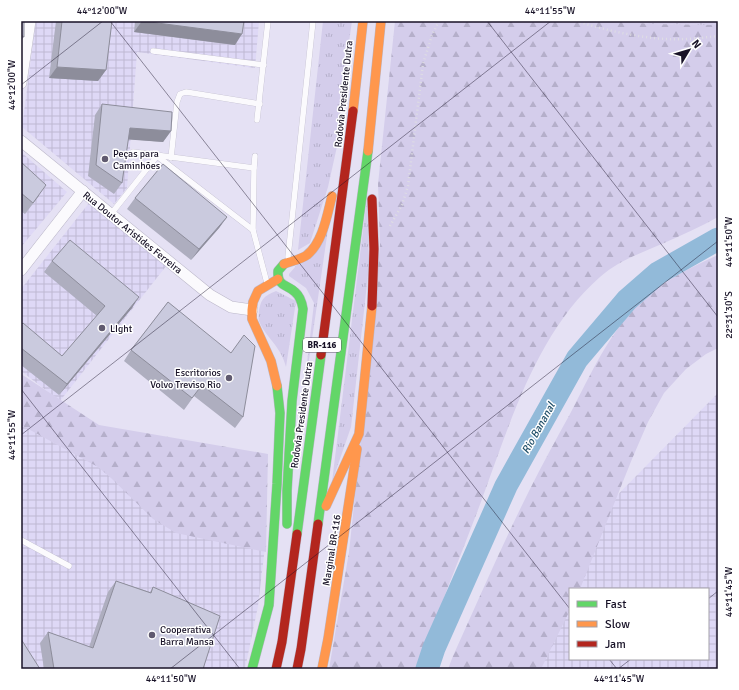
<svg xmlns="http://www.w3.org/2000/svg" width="739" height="690" viewBox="0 0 739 690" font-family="Signika,sans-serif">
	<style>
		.industrial { fill: url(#industrial-grid); fill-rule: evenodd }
		.grass { fill: url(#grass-tufts) }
		.forest { fill: url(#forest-firs) }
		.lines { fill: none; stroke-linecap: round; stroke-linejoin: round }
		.river { stroke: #92bad9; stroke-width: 23 }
		.lane-casing { stroke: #bbb7c9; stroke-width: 6 }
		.street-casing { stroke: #bbb7c9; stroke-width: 12 }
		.fast-casing { stroke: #bbb7c9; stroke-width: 10 }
		.slow-casing { stroke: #bbb7c9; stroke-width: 10 }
		.jam-casing { stroke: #bbb7c9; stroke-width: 10 }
		.path { stroke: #dedde3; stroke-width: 2.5; stroke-dasharray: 1 3; stroke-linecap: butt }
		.lane { stroke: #fbfafd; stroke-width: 5.5 }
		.street { stroke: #fbfafd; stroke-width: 11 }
		.fast { stroke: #63d668; stroke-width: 9 }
		.slow { stroke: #ff974d; stroke-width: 9 }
		.jam { stroke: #b3261e; stroke-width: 9 }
		.wall { fill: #aeaebf }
		.shaded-wall { fill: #8d8d9b }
		.building { fill: #cacade; stroke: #8d8d9b }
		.ticks { fill: none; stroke: #181227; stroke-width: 1; stroke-opacity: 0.45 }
		.poi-dot { fill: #605a6f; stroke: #fff; stroke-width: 1.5 }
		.labels { text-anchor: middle; stroke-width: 3; stroke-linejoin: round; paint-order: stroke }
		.shield { fill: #fff; stroke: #5d5968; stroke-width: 1 }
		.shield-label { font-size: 9px; font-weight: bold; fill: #181227 }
		.street-label { font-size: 10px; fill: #181227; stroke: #fff }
		.poi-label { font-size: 10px; fill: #181227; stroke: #fff; text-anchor: start }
		.water-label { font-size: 11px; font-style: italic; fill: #1f4e68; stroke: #fff }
		.neatline { fill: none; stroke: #181227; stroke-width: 1.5 }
		.ticks-label { font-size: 10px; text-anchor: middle; fill: #181227 }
	</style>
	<defs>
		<pattern id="industrial-grid" width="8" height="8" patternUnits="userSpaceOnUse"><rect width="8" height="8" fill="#ded8f6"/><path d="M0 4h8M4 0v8" fill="none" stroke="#beb8d3"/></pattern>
		<pattern id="grass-tufts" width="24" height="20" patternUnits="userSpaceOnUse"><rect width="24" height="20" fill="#d4cdeb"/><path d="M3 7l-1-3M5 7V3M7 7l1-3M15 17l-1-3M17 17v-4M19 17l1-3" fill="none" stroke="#b5afca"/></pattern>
		<pattern id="forest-firs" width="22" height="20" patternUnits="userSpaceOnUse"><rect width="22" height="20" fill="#d4cdeb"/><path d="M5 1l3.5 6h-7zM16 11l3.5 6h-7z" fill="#b5afca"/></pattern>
	</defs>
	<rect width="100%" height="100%" fill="#e5e1f4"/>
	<g class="industrial">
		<polygon points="36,21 259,21 255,68 137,52 127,188 114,204 22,127"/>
		<polygon points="21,152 67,192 21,247"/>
		<polygon points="89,203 167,265 60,401 21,371 21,289"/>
		<path d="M718,393V669H505L576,537ZM570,589H708V659H570Z"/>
		<polygon points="21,424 265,547 258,606 245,669 33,669 21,647"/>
	</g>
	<g class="grass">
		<polygon points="323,21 352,21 345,70 338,142 328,187 310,243 298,250"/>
		<polygon points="624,21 718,21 718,24 712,25 649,24"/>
		<polygon points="367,198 369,266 351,427 332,482"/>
		<polygon points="328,229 301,415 314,303 306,288 289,276 289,274"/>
		<path d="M276,291L296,301L286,367C281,346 266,338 259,321C258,318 259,315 259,311C261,299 264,296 276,291Z"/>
	</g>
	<g class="forest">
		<path d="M395,21H624L649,24L712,25L718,24V217C700,227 682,235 664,243C641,253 618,261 600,277C537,332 510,423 482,499C461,556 437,611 419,669H329L349,552L358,467L380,245L378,184Z"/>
		<path d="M718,255V348L706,354L686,369L664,393L648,422L632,459L580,589H570V610L541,669H448L453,656C478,601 502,545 529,491C542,465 556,439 570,414C591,374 610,330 643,300C664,280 692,267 718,255Z"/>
		<polygon points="21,374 99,425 268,454 266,552 176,533 153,519 111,478 98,467 21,425"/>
	</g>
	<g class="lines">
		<polyline class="river" points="427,669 434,648 506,486 577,359 627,300 658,273 718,239"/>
		<defs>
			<g id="lane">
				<polyline points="153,51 264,65"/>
				<polyline points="257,120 268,21"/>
				<polyline points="133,152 254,168 255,156"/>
				<polyline points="171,158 177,102 180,94 186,92 260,104"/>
				<polyline points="111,214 157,156 253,230 267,283"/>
				<polyline points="253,230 254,168"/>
				<polyline points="288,257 313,21"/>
				<polyline points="21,540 69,566"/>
			</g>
			<g id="street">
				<polyline points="21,83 30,21"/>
				<polyline points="21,141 210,295 231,307 252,310"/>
				<polyline points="21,270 83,191"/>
			</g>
			<g id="fast">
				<path d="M284,264L278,271C277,287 287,284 295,292C300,296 302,303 303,309L292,401L287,491V524"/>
				<polyline points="318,524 368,151"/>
				<polyline points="297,534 321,355"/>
				<polyline points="252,669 269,605 277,484 280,413 277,386"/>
			</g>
			<g id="slow">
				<polyline points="353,111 363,21"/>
				<polyline points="368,151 381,21"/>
				<path d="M284,264C291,261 300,260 307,255C323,242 327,215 332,196"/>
				<polyline points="277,386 271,361 252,319 252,310 253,302 258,291 278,279"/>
				<polyline points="326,506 359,434 372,306"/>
				<polyline points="322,669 328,639 357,449"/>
			</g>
			<g id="jam">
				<polyline points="372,199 374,249 372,306"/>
				<polyline points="321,355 353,111"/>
				<polyline points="276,669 282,642 297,534"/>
				<polyline points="297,669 301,649 318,524"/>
			</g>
		</defs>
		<use href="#lane" class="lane-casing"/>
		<use href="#street" class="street-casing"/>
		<use href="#fast" class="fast-casing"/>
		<use href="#slow" class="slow-casing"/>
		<use href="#jam" class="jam-casing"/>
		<g class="path">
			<path d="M576,21C605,30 635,37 665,39C682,40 701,38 718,36"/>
			<polyline points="390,226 402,205 408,186 423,64 432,35 439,21"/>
		</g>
		<use href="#lane" class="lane"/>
		<use href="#street" class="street"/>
		<use href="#fast" class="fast"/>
		<use href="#slow" class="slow"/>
		<use href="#jam" class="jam"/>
	</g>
	<g class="wall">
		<polygon points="21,21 24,37 21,40"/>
		<polygon points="56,21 112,21 106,70 98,81 49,78"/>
		<polygon points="135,21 244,21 235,45 134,32"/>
		<polygon points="102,104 171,131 163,142 128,139 122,183 114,194 88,176 95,115"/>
		<polygon points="21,162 39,196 25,214 21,211"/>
		<polygon points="135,198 227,217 219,228 191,260 127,209"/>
		<polygon points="52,261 132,308 59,395 21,365 21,325 62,356 97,316 44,272"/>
		<polygon points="168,302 243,417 235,428 194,396 184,410 124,361 131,350"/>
		<polygon points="116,581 150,592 153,587 203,669 44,669 40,643 48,632 89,647 108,592"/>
	</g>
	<g class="shaded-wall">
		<polygon points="142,21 242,34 235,45 134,32"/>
		<polygon points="57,67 106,70 98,81 49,78"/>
		<polygon points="130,128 171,131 163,142 122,139"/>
		<polygon points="227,217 219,228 191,260 199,249"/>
		<polygon points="139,297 132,308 59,395 67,384"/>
	</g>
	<g class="building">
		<polygon points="21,21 24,21 24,37 21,35"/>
		<polygon points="62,21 112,21 106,70 57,67"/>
		<polygon points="142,21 244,21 242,34"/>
		<polygon points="102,104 172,112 171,131 130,128 122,183 96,165"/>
		<polygon points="21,162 46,185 33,203 21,193"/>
		<polygon points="163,164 227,217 199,249 135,198"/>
		<polygon points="70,240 139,297 67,384 21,348 21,325 23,323 62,356 105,306 52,261"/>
		<polygon points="168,302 231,353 244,335 255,346 243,417 202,385 192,398 131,350"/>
		<polygon points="116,581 151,593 153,587 220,616 203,669 54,669 48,632 93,648"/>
		<polygon points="21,639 40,669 21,669"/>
	</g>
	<path class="ticks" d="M110,21L570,609M487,21L718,317M21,85L103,21M21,389L240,669M21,435L551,21M708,599L718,591M609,659L617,669M170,669L718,241M618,669L631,659"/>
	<g class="poi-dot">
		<circle cx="105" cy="159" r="4"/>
		<circle cx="102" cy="328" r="4"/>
		<circle cx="229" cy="378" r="4"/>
		<circle cx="152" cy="635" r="4"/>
	</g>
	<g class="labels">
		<rect class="shield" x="303" y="338" width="38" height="14" rx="3"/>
		<g class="shield-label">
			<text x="322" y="348">BR-116</text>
		</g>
		<g class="street-label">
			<text transform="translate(343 94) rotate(-84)" y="4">Rodovia Presidente Dutra</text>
			<text transform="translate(133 232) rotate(39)" y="4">Rua Doutor Aristides Ferreira</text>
			<text transform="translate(301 415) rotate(-82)" y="4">Rodovia Presidente Dutra</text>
			<text transform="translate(331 550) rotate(-81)" y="4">Marginal BR-116</text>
		</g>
		<g class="poi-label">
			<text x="113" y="157">Peças para<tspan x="113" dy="12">Caminhões</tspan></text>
			<text x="110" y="332">LIght</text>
			<text x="221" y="376" text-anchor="end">Escritorios<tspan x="221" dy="12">Volvo Treviso Rio</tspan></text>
			<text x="160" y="633">Cooperativa<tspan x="160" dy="12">Barra Mansa</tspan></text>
		</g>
		<g class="water-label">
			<text transform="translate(538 428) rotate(-61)" y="4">Rio Bananal</text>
		</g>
	</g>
	<rect width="739" height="690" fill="none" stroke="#ffffff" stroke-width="44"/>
	<rect x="569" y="588" width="140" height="72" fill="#ffffff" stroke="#a3a0a9"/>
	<rect x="577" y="601" width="20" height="6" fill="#63d668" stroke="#a3a0a9"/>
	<text x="605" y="608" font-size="12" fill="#181227">Fast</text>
	<rect x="577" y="621" width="20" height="6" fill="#ff974d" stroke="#a3a0a9"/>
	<text x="605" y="628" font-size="12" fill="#181227">Slow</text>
	<rect x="577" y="641" width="20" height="6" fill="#b3261e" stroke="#a3a0a9"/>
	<text x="605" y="648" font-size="12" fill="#181227">Jam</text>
	<g transform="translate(689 50) rotate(52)" stroke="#ffffff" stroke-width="3" paint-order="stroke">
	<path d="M0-3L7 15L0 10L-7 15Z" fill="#181227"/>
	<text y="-6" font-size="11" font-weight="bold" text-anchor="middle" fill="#181227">N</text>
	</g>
	<rect x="22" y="22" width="695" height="646" class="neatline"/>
	<g class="ticks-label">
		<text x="102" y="14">44°12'00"W</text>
		<text x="550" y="14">44°11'55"W</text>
		<text transform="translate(11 85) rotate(-90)" y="4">44°12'00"W</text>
		<text transform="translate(728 242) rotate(-90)" y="4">44°11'50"W</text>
		<text transform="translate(728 315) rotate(-90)" y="4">22°31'30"S</text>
		<text transform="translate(11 435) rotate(-90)" y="4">44°11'55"W</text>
		<text transform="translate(728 592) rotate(-90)" y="4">44°11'45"W</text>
		<text x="171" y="682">44°11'50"W</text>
		<text x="619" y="682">44°11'45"W</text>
	</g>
</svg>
